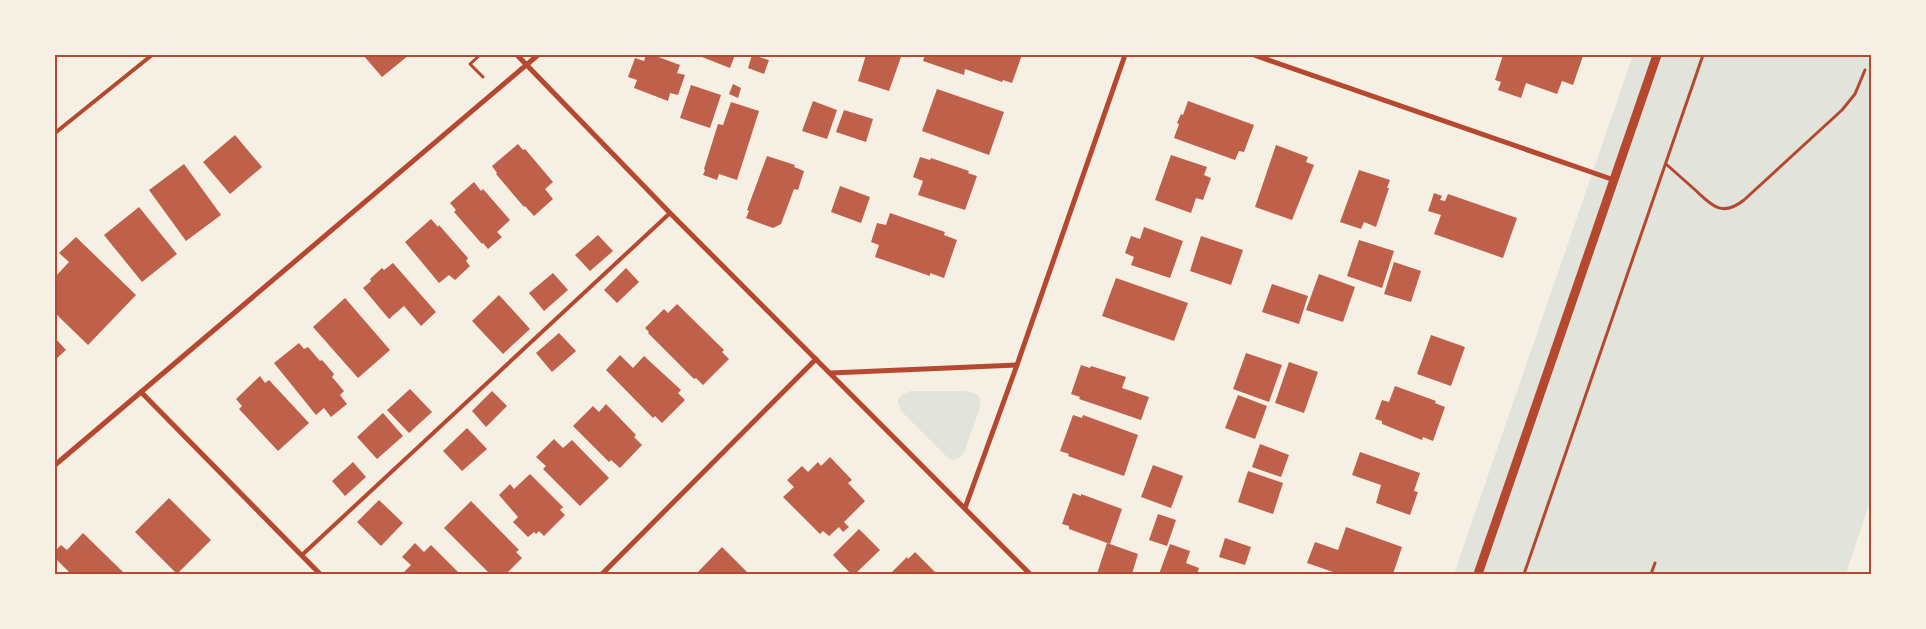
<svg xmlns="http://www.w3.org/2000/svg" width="1926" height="629" viewBox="0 0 1926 629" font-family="Karla,sans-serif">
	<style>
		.green { fill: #e2e4dc }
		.building { fill: #bf614a }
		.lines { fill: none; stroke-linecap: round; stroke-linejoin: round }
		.path { stroke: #b5482f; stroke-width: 3 }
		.service { stroke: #b5482f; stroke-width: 4 }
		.minor { stroke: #b5482f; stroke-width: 5 }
		.tertiary { stroke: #b5482f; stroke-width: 9 }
		.neatline { fill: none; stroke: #b5482f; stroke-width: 2 }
	</style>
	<rect width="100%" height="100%" fill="#f6efe4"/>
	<g class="green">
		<polygon points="1633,55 1871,55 1871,499 1846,574 1454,574"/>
		<polygon points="911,391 967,391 978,395 980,399 980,408 964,452 960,458 952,460 946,456 903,413 898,404 898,400 903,394"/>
	</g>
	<g class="building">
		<polygon points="363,55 409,55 382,77"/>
		<polygon points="646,55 653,55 680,65 677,73 685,75 678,95 670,93 668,101 634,88 637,80 628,77 635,58 644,61"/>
		<polygon points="697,55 735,55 730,68"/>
		<polygon points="752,55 769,60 764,74 748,68"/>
		<polygon points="866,55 894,55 901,57 889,91 858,81"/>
		<polygon points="925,55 1022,55 1012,83 1003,80 1002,82 965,69 964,75 923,61"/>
		<polygon points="1503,55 1581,55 1583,56 1573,85 1562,81 1557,94 1526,83 1521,98 1498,90 1501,82 1495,80"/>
		<polygon points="733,84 741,88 738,98 729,94"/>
		<polygon points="691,85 721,95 710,128 680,118"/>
		<polygon points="937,89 1004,112 989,155 922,131"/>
		<polygon points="813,101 837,110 827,139 802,131"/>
		<polygon points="1188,101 1254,125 1244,152 1239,151 1235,160 1174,138 1179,124 1177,123 1181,114 1183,115"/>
		<polygon points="731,102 759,111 737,180 719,174 717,180 703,175 705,170 704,169 718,124 723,125"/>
		<polygon points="844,110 873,119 866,142 836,132"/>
		<polygon points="235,135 262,167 230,194 203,162"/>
		<polygon points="518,144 523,150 525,149 553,182 545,189 553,199 534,216 525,206 524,207 496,174 497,173 492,166"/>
		<polygon points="1276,145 1308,157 1306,162 1314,165 1292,220 1255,207"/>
		<polygon points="1171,155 1207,167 1204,175 1211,178 1203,200 1196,198 1191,213 1155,200"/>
		<polygon points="767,156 795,165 794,167 804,171 798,190 794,189 781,224 773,228 746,218 749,211 747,210"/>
		<polygon points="920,157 930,160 931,158 969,171 968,173 977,176 965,210 918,195 923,181 913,177"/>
		<polygon points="184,164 221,215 186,241 149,190"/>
		<polygon points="1359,170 1390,180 1387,188 1389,188 1376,227 1364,222 1361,229 1340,222"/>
		<polygon points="474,182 481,191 483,189 510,220 497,232 502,237 488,249 483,243 482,244 454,212 456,210 450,203"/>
		<polygon points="840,186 870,197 861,223 831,212"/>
		<polygon points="1434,193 1442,196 1440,200 1445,201 1448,194 1517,218 1503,258 1434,234 1441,215 1428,211"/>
		<polygon points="139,207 177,254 142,282 104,235"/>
		<polygon points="890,213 945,232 944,235 957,240 944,278 930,273 930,276 875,257 879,245 871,242 877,223 886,225"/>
		<polygon points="431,219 438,227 439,225 468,258 466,261 470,266 455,280 449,275 439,283 405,242"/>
		<polygon points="1144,227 1183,241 1170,278 1131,265 1134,257 1125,253 1131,236 1140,239"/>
		<polygon points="598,235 613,251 590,271 575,255"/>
		<polygon points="1201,236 1243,250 1231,285 1190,271"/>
		<polygon points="76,237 136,295 88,345 55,313 55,277 69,262 59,253"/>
		<polygon points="1359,240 1394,251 1382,288 1347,276"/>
		<polygon points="1394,262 1421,271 1411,302 1384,294"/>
		<polygon points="393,263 436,312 421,326 404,306 389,319 363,288 371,281 370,279 382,268 384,270"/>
		<polygon points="626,268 639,282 617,303 604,290"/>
		<polygon points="553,273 568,290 544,311 529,293"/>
		<polygon points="1319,274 1355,287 1343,322 1306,310"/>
		<polygon points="1116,278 1188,303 1174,341 1102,316"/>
		<polygon points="1272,284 1308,296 1299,324 1262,312"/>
		<polygon points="499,295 530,329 503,354 472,321"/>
		<polygon points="345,298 390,350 358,378 313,327"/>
		<polygon points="677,304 724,350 722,352 729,359 703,385 696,378 694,379 648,333 649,332 645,328 664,309 668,313"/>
		<polygon points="559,333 576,351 552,372 536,353"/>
		<polygon points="1431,335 1465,347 1451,386 1417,374"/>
		<polygon points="55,338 66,350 55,360"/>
		<polygon points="299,343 304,349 308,347 320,361 322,360 334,374 332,377 344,391 340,395 347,404 331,417 324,408 316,415 274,363"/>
		<polygon points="1246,353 1282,365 1269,402 1233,389"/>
		<polygon points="620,355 633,368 644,356 681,390 678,393 685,400 662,423 655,416 653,418 606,370"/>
		<polygon points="1289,362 1318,372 1304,413 1275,403"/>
		<polygon points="1081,365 1090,368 1091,366 1126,377 1122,388 1149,397 1141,420 1079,399 1080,397 1071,394"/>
		<polygon points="260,376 265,383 269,380 309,423 278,451 239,409 242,406 236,399"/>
		<polygon points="1395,386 1436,401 1435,403 1445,407 1433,441 1423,437 1422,440 1382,424 1382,421 1375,419 1382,400 1389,402"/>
		<polygon points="410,389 432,412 409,433 387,410"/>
		<polygon points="492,391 507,406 486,427 472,411"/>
		<polygon points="1238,395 1267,406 1255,439 1225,428"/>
		<polygon points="606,404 636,435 634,437 642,445 620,468 611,460 609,462 573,426 593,406 599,412"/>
		<polygon points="383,413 403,436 377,459 357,437"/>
		<polygon points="1073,415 1082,418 1083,415 1138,435 1124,476 1068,456 1069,454 1060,451"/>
		<polygon points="467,428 487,449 462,471 443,451"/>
		<polygon points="554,439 563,448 572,440 609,478 580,506 543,469 546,466 536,457"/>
		<polygon points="1260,444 1289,455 1281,477 1252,467"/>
		<polygon points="1360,452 1420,473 1414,491 1418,492 1410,515 1376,503 1381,485 1352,475"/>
		<polygon points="830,457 852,480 848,483 865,501 844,522 849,527 843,532 839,527 829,536 823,531 820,534 783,497 794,487 787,480 802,466 808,472 818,462 821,466"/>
		<polygon points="353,462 366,477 345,496 332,481"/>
		<polygon points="1153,465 1183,476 1171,508 1141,497"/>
		<polygon points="1248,471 1283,483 1273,514 1238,502"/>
		<polygon points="530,474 563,507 560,510 565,515 544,536 539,531 536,534 534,532 528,537 513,522 518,517 499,495 510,484 514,489"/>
		<polygon points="1073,493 1081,496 1081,494 1122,509 1110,544 1069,529 1069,526 1062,524"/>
		<polygon points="169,498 211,540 177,574 135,532"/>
		<polygon points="379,500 403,523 381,546 357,522"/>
		<polygon points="471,501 519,550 516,552 522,558 506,574 490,574 444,528"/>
		<polygon points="1158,514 1176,520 1167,546 1149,540"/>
		<polygon points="1346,527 1402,547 1393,574 1339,574 1307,563 1315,542 1338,550"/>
		<polygon points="859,529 880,550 855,574 851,574 833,555"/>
		<polygon points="83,533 123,572 121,574 71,574 55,558 55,551 61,545 67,550"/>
		<polygon points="1225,538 1251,547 1245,565 1219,557"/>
		<polygon points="415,543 424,552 431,545 460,574 402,574 411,565 402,557"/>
		<polygon points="1107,543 1138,554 1132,574 1097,574"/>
		<polygon points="1170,544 1190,551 1186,563 1199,568 1197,574 1159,574"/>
		<polygon points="722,547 749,574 696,574"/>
		<polygon points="915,552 937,574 890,574 907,557 908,559"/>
	</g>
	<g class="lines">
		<g class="path">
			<polyline points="480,55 470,64 483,77"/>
			<path d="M1666,164C1675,172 1684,180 1693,188C1710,203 1720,219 1744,200L1842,110L1855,94L1865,70"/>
			<polyline points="1524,574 1703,55"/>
			<polyline points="1651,574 1655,563"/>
		</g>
		<g class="service">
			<polyline points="55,133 152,55"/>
			<polyline points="302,555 670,213"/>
		</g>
		<g class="minor">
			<polyline points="517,55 670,213 1030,574"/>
			<polyline points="1254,55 1614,180"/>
			<polyline points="831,373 1017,365"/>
			<polyline points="141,392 320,574"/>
			<polyline points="55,465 538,55"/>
			<polyline points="965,508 1017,365 1125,55"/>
			<polyline points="602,574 816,359"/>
		</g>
		<polyline class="tertiary" points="1478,574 1657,55"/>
	</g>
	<rect width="1926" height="629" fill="none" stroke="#f6efe4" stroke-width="112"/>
	<rect x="56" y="56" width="1814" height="517" class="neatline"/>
</svg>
